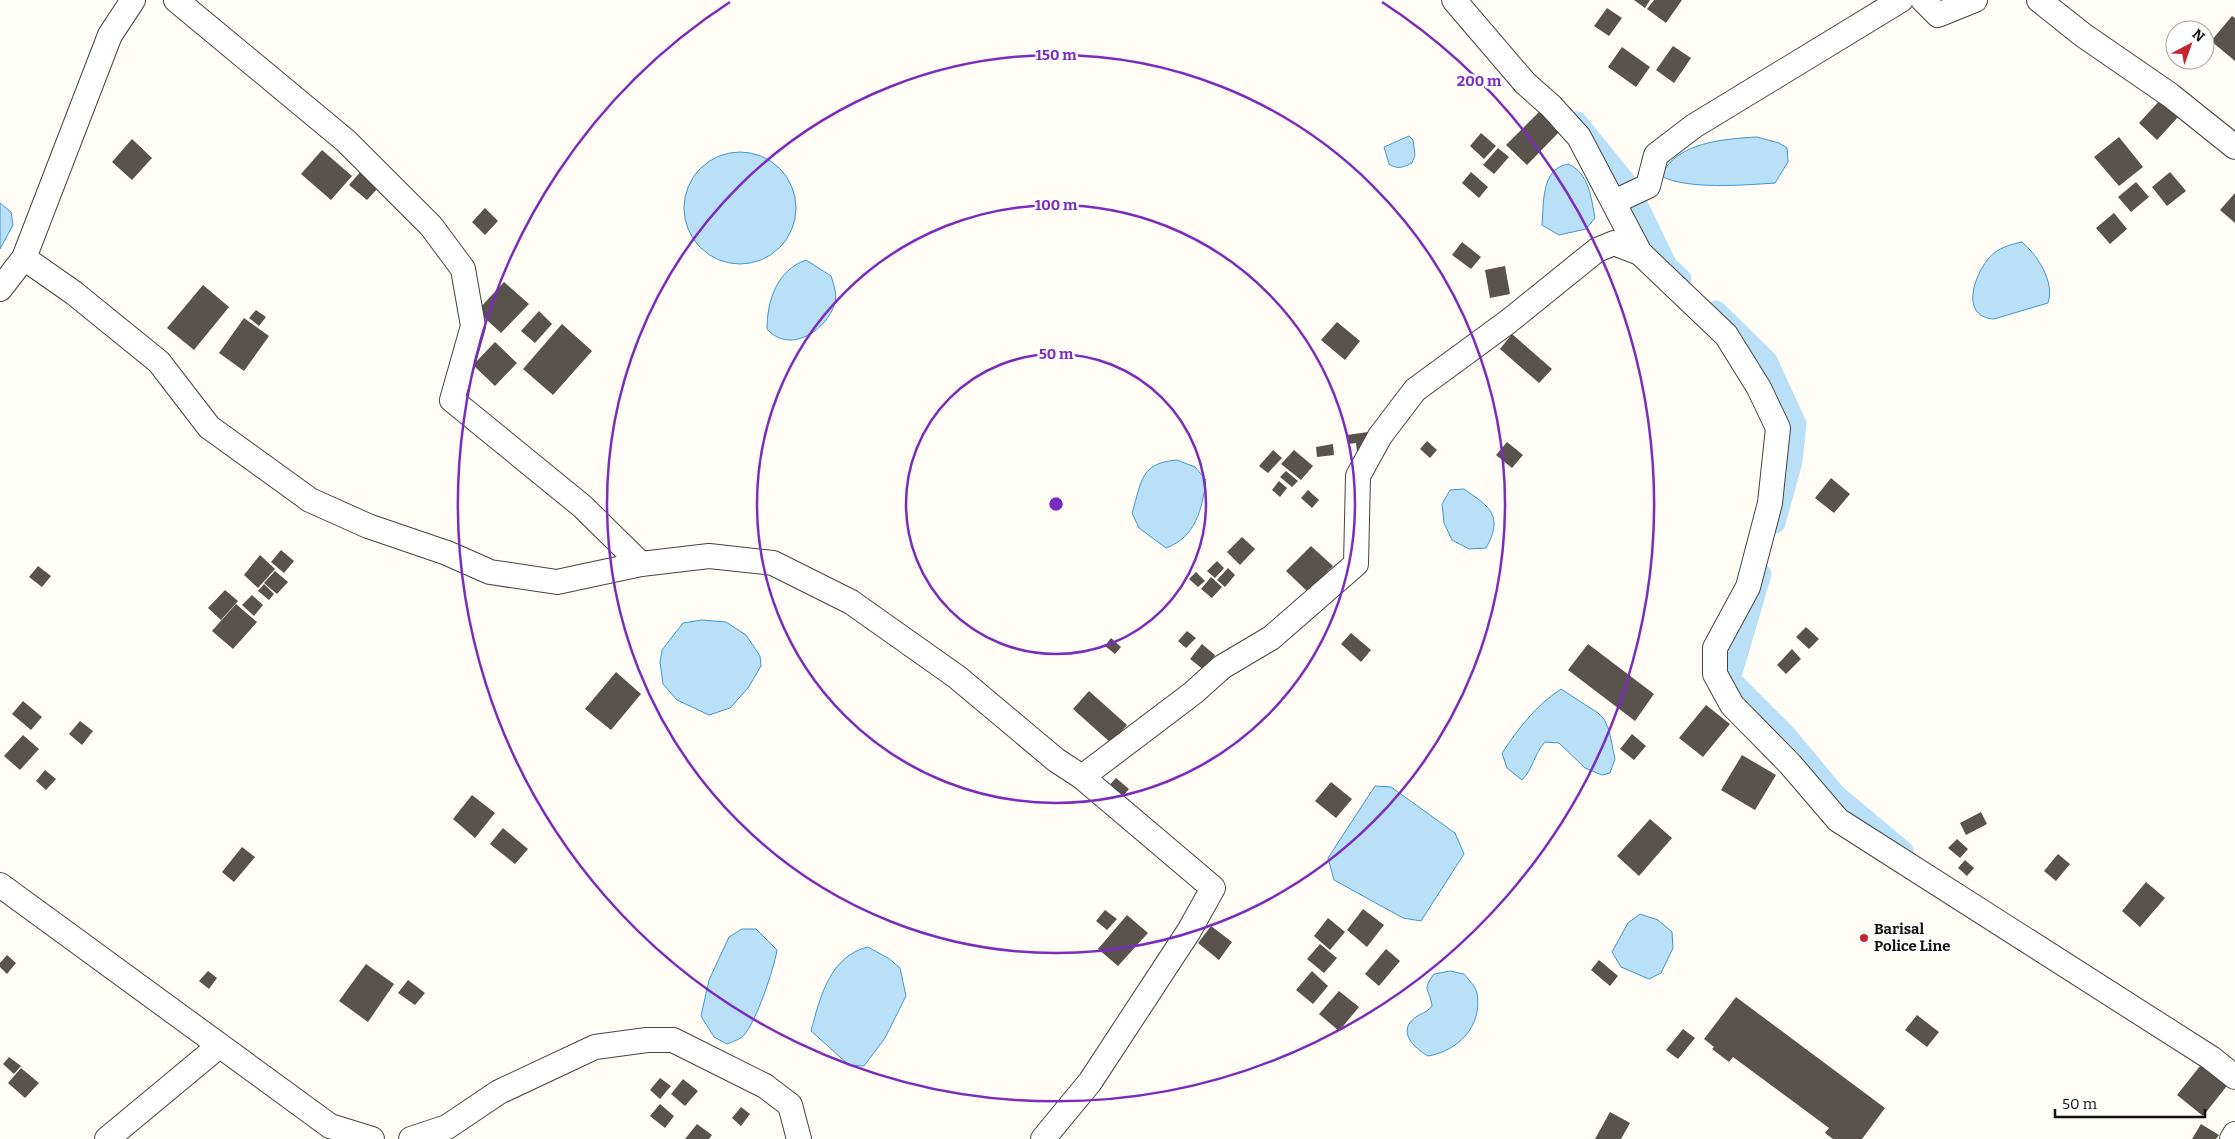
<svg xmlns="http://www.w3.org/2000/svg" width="2235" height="1139" viewBox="0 0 2235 1139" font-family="Bitter,serif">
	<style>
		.water { fill: #b9e0f7; stroke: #3f96cf }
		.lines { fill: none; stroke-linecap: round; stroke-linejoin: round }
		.canal { stroke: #b9e0f7; stroke-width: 21 }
		.building { fill: #5a524d }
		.minor-casing { stroke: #444; stroke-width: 26 }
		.minor { stroke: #fff; stroke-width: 24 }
		.ring { fill: none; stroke: #7b2cbf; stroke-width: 2.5 }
		.poi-dot { fill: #c4262e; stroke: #fff; stroke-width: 2 }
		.labels { text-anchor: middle; stroke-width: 5; stroke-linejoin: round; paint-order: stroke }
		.poi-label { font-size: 15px; font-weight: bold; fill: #111; stroke: #fff; text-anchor: start }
		.centre { fill: #7b2cbf; stroke: #fff; stroke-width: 2.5 }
		.ring-label { font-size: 15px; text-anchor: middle; font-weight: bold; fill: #7b2cbf; stroke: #fff; stroke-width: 5; stroke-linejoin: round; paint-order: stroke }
	</style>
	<rect width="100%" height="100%" fill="#fffdf5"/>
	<g class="water">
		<path d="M1409,136L1413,140L1415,155L1412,163C1404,167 1398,170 1389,164L1384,147Z"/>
		<path d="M1757,137L1779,143L1787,148L1788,162L1775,183C1745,185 1687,190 1661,176C1676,142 1724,139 1757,137Z"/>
		<circle cx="740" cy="208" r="56"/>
		<path d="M1568,164C1589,173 1591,197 1595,218L1586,229L1559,235L1542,225C1544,202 1541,169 1568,164Z"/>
		<polygon points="0,203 11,212 13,225 0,249"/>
		<path d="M2022,242C2038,256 2055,282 2048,303L1994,319C1957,317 1976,268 1994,253C2002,247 2012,244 2022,242Z"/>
		<path d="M806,260L831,276C834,285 838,296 834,306C824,332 789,354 767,329C767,301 777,270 806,260Z"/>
		<path d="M1177,460L1195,467L1206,480C1202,509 1196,537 1166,548L1139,528L1132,513C1142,481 1140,463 1177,460Z"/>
		<path d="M1464,489C1490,507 1504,516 1486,548L1469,549L1452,540L1444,523L1442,504L1450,490Z"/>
		<polygon points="702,620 726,622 746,635 760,656 761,666 748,688 730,708 709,715 677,700 663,684 660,662 662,650 683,623"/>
		<path d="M1561,689L1598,713L1604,719L1609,730L1615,759L1610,773L1602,775L1585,768L1559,743L1545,742C1534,754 1533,769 1522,780L1507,768L1502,753C1519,728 1535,706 1561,689Z"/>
		<polygon points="1375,786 1391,787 1455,833 1464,854 1421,921 1403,918 1334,880 1328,858"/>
		<polygon points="1640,914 1658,920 1672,932 1673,948 1661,973 1649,979 1621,967 1612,952 1628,923"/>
		<path d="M742,929H756L777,950C774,969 756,1022 744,1035C741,1039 732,1042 727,1044L714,1037L701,1016L709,980L729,937Z"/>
		<path d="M868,947L888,958L900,968L906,996L885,1038L864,1066L849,1065L811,1031C820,997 830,956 868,947Z"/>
		<path d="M1450,971L1464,974C1468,979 1476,987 1477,993C1483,1026 1458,1051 1428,1056C1414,1048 1396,1031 1416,1017C1422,1013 1426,1013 1432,1006C1430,989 1421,991 1434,974Z"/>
	</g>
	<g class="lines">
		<g class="canal">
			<polyline points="1577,122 1628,185 1667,266 1681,279"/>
			<polyline points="1716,311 1767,361 1796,424 1792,461 1775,523"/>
			<polyline points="1761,574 1730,679 1785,734 1836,795 1903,851"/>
		</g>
	</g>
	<g class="building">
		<polygon points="1634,0 1650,0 1645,8"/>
		<polygon points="1654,0 1682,0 1666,23 1647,9"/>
		<polygon points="1607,8 1622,18 1609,36 1594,26"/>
		<polygon points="2232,16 2235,18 2235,61 2211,41"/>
		<polygon points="1673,46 1691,58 1674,83 1656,70"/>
		<polygon points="1622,47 1650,67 1636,87 1608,67"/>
		<polygon points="2161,99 2179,116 2157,140 2139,123"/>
		<polygon points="1542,109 1562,129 1527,165 1506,145"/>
		<polygon points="1481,133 1496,146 1484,159 1470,146"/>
		<polygon points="2119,137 2143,167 2119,186 2094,157"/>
		<polygon points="132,139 152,158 132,180 112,162"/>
		<polygon points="1498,148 1509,157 1494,174 1483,165"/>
		<polygon points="322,150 352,176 331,200 301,174"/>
		<polygon points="361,171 379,187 367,200 349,185"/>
		<polygon points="1471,172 1488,187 1479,198 1462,183"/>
		<polygon points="2170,172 2186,191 2167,206 2152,187"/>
		<polygon points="2136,182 2149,197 2131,212 2118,197"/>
		<polygon points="2235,193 2235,223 2220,210"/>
		<polygon points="485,208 498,221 485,235 472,222"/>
		<polygon points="2114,213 2127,229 2110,244 2096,228"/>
		<polygon points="1462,242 1481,257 1471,269 1452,255"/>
		<polygon points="1505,266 1510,294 1490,298 1485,270"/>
		<polygon points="504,282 529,304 501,333 477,311"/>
		<polygon points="203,285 229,307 194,350 167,328"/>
		<polygon points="256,310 266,317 259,326 249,318"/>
		<polygon points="539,311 552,324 535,343 521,331"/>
		<polygon points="244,318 269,336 244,371 219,353"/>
		<polygon points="1337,322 1360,341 1345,360 1321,340"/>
		<polygon points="562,324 592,351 553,395 523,369"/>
		<polygon points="1512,334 1552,369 1539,383 1500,349"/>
		<polygon points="495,342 517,363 495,386 473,365"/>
		<polygon points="1368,432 1371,449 1357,451 1356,443 1348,444 1347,435"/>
		<polygon points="1427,441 1437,450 1430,458 1420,449"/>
		<polygon points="1507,442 1523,455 1512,468 1496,455"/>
		<polygon points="1333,444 1334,455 1317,457 1316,447"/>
		<polygon points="1273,450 1282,458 1268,473 1259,466"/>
		<polygon points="1294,450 1313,466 1301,480 1281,464"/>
		<polygon points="1286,471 1298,481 1292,487 1280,477"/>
		<polygon points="1831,478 1850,494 1834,513 1815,498"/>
		<polygon points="1279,481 1287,488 1280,497 1272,490"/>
		<polygon points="1308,490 1319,500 1312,508 1301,498"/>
		<polygon points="1242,537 1255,549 1240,565 1227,552"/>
		<polygon points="1311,546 1333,566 1308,592 1286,571"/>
		<polygon points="281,550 294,561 284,573 271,562"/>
		<polygon points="260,555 275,569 258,588 244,575"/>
		<polygon points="1217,561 1224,568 1215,578 1207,571"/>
		<polygon points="38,566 51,576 42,587 29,577"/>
		<polygon points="1228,568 1235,575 1225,587 1217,580"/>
		<polygon points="275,571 288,582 277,594 264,583"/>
		<polygon points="1196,572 1205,581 1198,587 1189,579"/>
		<polygon points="1211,577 1222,587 1212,598 1201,589"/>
		<polygon points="264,584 274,594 269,600 258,591"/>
		<polygon points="225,590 238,601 221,620 208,608"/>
		<polygon points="252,595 263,605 254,616 242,605"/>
		<polygon points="236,604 257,622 233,649 212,631"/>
		<polygon points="1806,627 1819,639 1809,649 1796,637"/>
		<polygon points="1187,631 1196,638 1186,648 1178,641"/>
		<polygon points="1351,633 1371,650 1361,662 1341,644"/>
		<polygon points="1111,638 1121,647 1115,654 1105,646"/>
		<polygon points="1202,644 1215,655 1204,670 1190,659"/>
		<polygon points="1588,644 1654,694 1635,721 1568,670"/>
		<polygon points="1792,649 1801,659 1786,674 1777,665"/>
		<polygon points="616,672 641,694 611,730 585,709"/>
		<polygon points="1089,691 1127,725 1111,743 1073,709"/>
		<polygon points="23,701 42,717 31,730 12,714"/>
		<polygon points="1706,705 1730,724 1703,757 1679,738"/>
		<polygon points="80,721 93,731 82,745 69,734"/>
		<polygon points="1632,734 1646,746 1634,760 1620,749"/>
		<polygon points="23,735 39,749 20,770 4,756"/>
		<polygon points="1742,755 1776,775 1755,810 1721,790"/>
		<polygon points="45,770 56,779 46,790 36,781"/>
		<polygon points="1116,778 1129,789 1118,802 1105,790"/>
		<polygon points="1331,782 1352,799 1336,818 1315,801"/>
		<polygon points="472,795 495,813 475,838 453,819"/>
		<polygon points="1981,812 1987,824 1966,835 1960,823"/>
		<polygon points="1650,819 1672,838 1639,876 1617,856"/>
		<polygon points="503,828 528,849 515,864 490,844"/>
		<polygon points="1957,839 1968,849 1960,858 1948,848"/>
		<polygon points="242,847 255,857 234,882 222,872"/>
		<polygon points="2058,854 2070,864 2056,881 2044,871"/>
		<polygon points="1965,860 1974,868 1967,876 1958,868"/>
		<polygon points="2146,882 2165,898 2140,927 2122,911"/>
		<polygon points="1363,909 1384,925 1367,947 1347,930"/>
		<polygon points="1105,910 1117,919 1107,930 1096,921"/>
		<polygon points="1127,915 1148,933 1118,966 1098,949"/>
		<polygon points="1328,918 1345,932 1330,950 1314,936"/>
		<polygon points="1211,926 1232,942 1219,960 1198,943"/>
		<polygon points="1320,944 1337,958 1324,973 1307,959"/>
		<polygon points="1386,949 1400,961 1379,986 1365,974"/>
		<polygon points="7,955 16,963 7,974 0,967 0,963"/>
		<polygon points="1599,960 1618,976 1610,986 1591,970"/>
		<polygon points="366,964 394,984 368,1022 339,1001"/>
		<polygon points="208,971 217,978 209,989 199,981"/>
		<polygon points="1312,971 1328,986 1313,1004 1296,990"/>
		<polygon points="408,980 425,993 415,1005 398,993"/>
		<polygon points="1339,991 1359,1007 1339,1031 1319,1014"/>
		<polygon points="1736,997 1885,1108 1862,1139 1833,1139 1825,1133 1829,1128 1733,1057 1729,1062 1712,1049 1714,1047 1704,1039"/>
		<polygon points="1917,1015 1939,1032 1927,1047 1905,1030"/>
		<polygon points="1683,1029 1695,1038 1678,1059 1666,1050"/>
		<polygon points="9,1057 21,1066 14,1074 3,1064"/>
		<polygon points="2204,1061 2230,1082 2203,1116 2177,1095"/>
		<polygon points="21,1068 39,1083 25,1098 8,1083"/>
		<polygon points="660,1078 671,1086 660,1099 650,1090"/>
		<polygon points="683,1079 698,1091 685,1106 671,1094"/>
		<polygon points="660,1104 674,1116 665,1128 650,1116"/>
		<polygon points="741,1107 750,1114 741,1126 732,1118"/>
		<polygon points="1610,1112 1630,1123 1621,1139 1595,1139"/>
		<polygon points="697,1124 712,1135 709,1139 685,1139"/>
		<polygon points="2201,1124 2219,1135 2216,1139 2192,1139"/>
	</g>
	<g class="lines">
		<defs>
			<g id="minor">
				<polyline points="176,0 346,141 431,226 463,269 473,326 452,400 582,506 641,564"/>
				<polyline points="1454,0 1525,83 1551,106 1579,137 1640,253 1726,335 1759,388 1778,428 1770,503 1748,587 1715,648 1715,674 1732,705 1790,764 1838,820 2211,1058 2235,1077"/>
				<polyline points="1923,0 1938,15 1975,0"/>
				<polyline points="2039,0 2083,35 2170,95 2235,147"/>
				<polyline points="1614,202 1648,186 1656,155 1694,126 1901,0"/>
				<polyline points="24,258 74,293 159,362 209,427 310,500 368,526 447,553 490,572 557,582 641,564 709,556 773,563 851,602 957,677 1056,760 1082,777 1193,693 1222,667 1271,638 1356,564 1358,476 1380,436 1415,390 1509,321 1597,250 1614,243 1640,253"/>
				<polyline points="0,289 24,258 110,35 133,0"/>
				<polyline points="0,885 330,1126 372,1139"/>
				<polyline points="107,1139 219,1046"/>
				<polyline points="411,1139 447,1127 499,1092 595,1047 647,1040 673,1040 765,1086 790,1105 799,1139"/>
				<polyline points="1043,1139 1090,1082 1189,931 1213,888 1082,777"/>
				<polyline points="2232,1139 2235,1134"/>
			</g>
		</defs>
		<use href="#minor" class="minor-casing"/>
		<use href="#minor" class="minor"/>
	</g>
	<g class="ring">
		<circle cx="1056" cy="504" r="150"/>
		<circle cx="1056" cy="504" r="299"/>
		<circle cx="1056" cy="504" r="449"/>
		<path d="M1382 2A598 598 0 1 1 730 2"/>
	</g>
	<circle class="poi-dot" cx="1864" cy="938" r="5"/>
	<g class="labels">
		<g class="poi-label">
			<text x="1874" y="934">Barisal<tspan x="1874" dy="17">Police Line</tspan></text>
		</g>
	</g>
	<circle cx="1056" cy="504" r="8" class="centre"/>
	<g class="ring-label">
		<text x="1056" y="60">150 m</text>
		<text x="1479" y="86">200 m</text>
		<text x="1056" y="210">100 m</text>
		<text x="1056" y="359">50 m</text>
	</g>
	<g transform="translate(2190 45) rotate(41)"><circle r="24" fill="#ffffff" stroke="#a0a0a0"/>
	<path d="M0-4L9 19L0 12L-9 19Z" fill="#c4262e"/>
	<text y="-8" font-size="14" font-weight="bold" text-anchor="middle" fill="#111111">N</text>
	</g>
	<path d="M2055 1109v8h150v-8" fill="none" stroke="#111111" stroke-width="2.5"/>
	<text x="2062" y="1109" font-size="15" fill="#111111" stroke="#ffffff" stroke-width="4" paint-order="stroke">50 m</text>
</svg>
